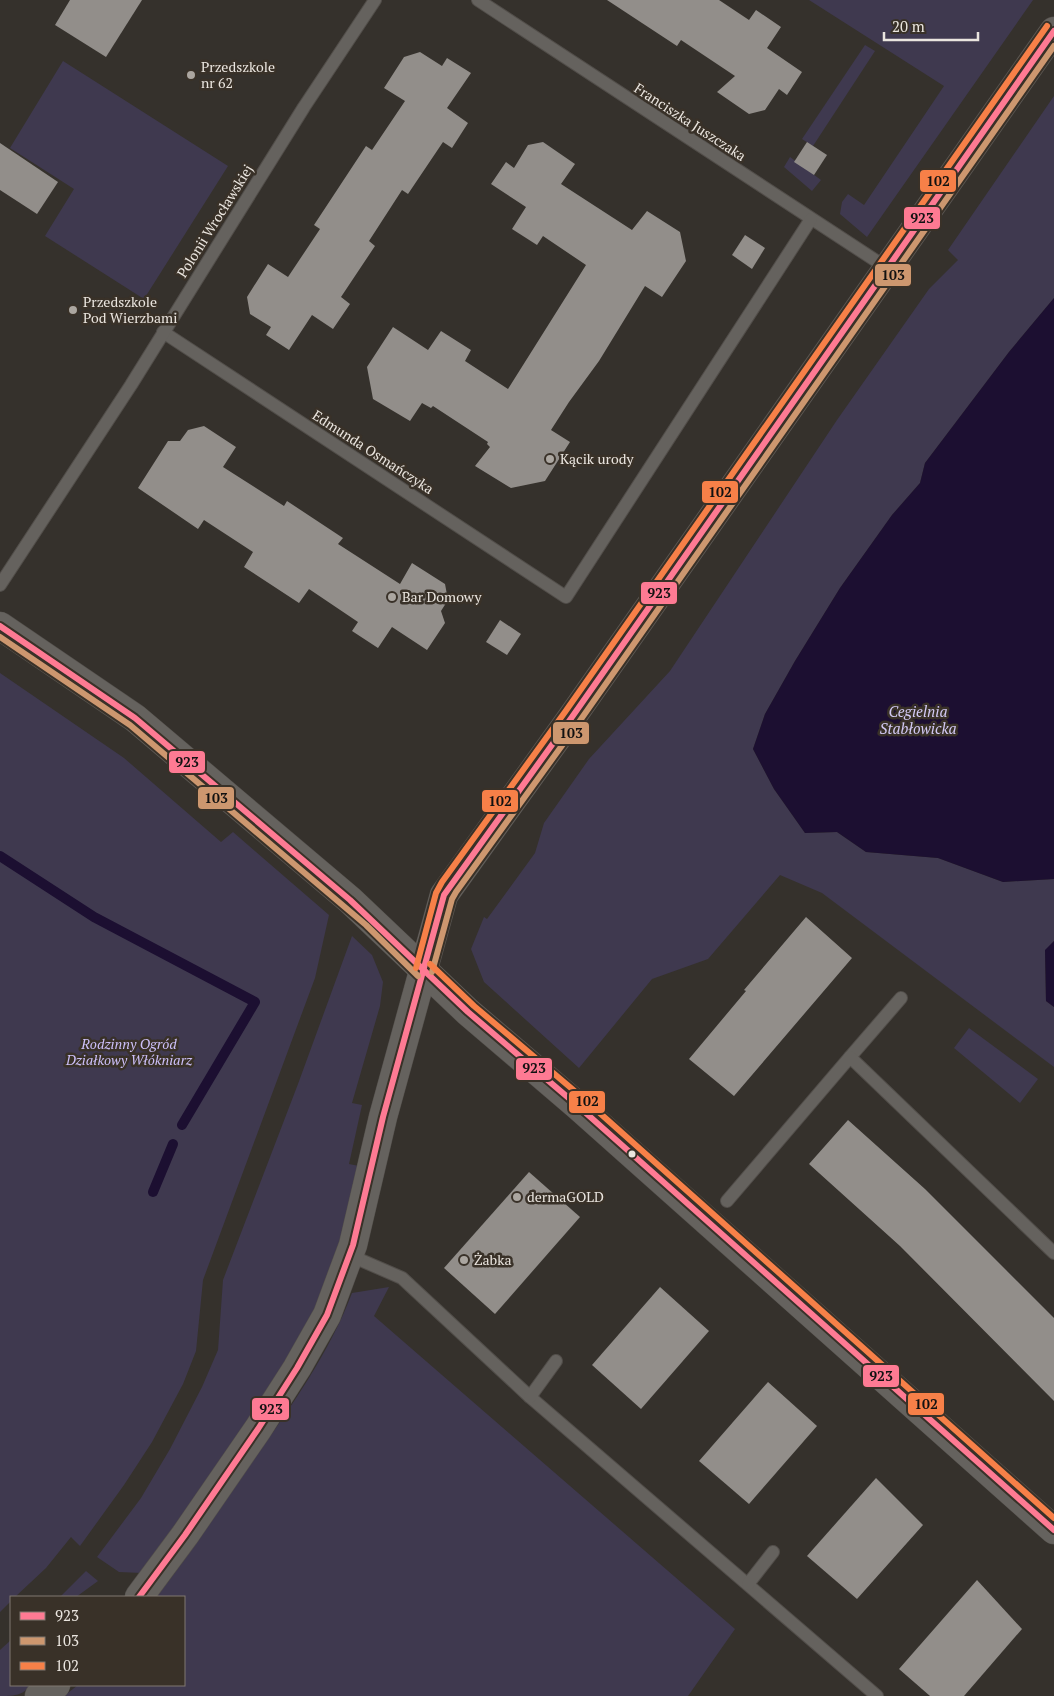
<svg xmlns="http://www.w3.org/2000/svg" width="1054" height="1696" viewBox="0 0 1054 1696" font-family="'PT Serif',serif">
	<style>
		.green { fill: #3f394f }
		.water { fill: #1c0f31 }
		.lines { fill: none; stroke-linecap: round; stroke-linejoin: round }
		.stream { stroke: #1c0f31; stroke-width: 10 }
		.building { fill: #928e8a }
		.service-casing { stroke: #524e4a; stroke-width: 14 }
		.tertiary-casing { stroke: #524e4a; stroke-width: 29 }
		.service { stroke: #65625e; stroke-width: 12 }
		.tertiary { stroke: #65625e; stroke-width: 28 }
		.bus-1-casing { stroke: #393128; stroke-width: 10 }
		.bus-2-casing { stroke: #393128; stroke-width: 10 }
		.bus-3-casing { stroke: #393128; stroke-width: 10 }
		.bus-1 { stroke: #fe7a93; stroke-width: 6 }
		.bus-2 { stroke: #cd976f; stroke-width: 6 }
		.bus-3 { stroke: #f78048; stroke-width: 6 }
		.poi-dot { fill: #aba6a0; stroke: #393128; stroke-width: 2 }
		.bus-dot { fill: #eae5df; stroke: #393128; stroke-width: 2 }
		.labels { text-anchor: middle; stroke-width: 5; stroke-linejoin: round; paint-order: stroke }
		.poi-label { font-size: 14px; fill: #eae5df; stroke: #393128; text-anchor: start }
		.street-label { font-size: 14px; fill: #eae5df; stroke: #393128 }
		.park-label { font-size: 14px; font-style: italic; fill: #cdc0fa; stroke: #393128 }
		.water-label { font-size: 15px; font-style: italic; fill: #d2c9f4; stroke: #393128 }
		.line-badge { stroke: #393128; stroke-width: 2 }
		.pale-badge-label { font-size: 14px; text-anchor: middle; font-weight: bold; fill: #111 }
	</style>
	<rect width="100%" height="100%" fill="#35312c"/>
	<g class="green">
		<polygon points="809,0 1033,0 867,237 840,214 842,202 848,194 864,205 944,86"/>
		<polygon points="865,45 875,51 813,146 802,139"/>
		<polygon points="63,61 228,166 144,299 45,236 74,189 10,148"/>
		<polygon points="1054,96 1054,298 1009,352 925,463 920,483 892,515 840,588 795,661 765,714 753,749 774,789 805,833 837,832 866,852 938,858 1003,882 1054,879 1054,941 1045,951 1046,1001 1054,1007 1054,1067 822,893 780,875 708,959 652,979 579,1068 484,982 471,949 484,917 487,919 535,853 544,823 589,759 670,671 837,420 929,289 958,260 948,250"/>
		<polygon points="790,157 821,180 812,191 784,167"/>
		<polygon points="0,673 124,758 221,842 233,832 329,915 315,978 203,1280 196,1351 183,1384 152,1442 124,1485 80,1546 71,1537 46,1568 15,1597 11,1597 11,1601 0,1612"/>
		<polygon points="352,936 372,955 383,982 380,1006 352,1103 362,1105 349,1164 359,1166 340,1246 307,1328 251,1415 142,1573 119,1572 97,1557 141,1498 170,1449 202,1387 218,1350 223,1280 298,1084"/>
		<polygon points="969,1028 1038,1079 1020,1103 954,1048"/>
		<path d="M389,1287L374,1316L735,1629L688,1696H64L78,1685H184V1597H156C184,1563 208,1525 233,1488C276,1428 326,1362 352,1293Z"/>
		<polygon points="86,1571 98,1581 76,1597 60,1597"/>
		<path d="M11,1640V1685H29C25,1696 11,1696 0,1696V1650Z"/>
	</g>
	<g class="water">
		<polygon points="1054,298 1054,879 1003,882 938,858 866,852 837,832 805,833 774,789 753,749 765,714 795,661 840,588 892,515 920,483 925,463 1009,352"/>
		<polygon points="1054,941 1054,1007 1046,1001 1045,950"/>
	</g>
	<g class="lines">
		<g class="stream">
			<polyline points="0,856 94,917 255,1002 182,1125"/>
			<polyline points="153,1192 173,1144"/>
		</g>
	</g>
	<g class="building">
		<polygon points="70,0 142,0 106,57 55,25"/>
		<polygon points="607,0 719,0 749,20 756,10 781,27 767,48 802,72 787,95 779,89 765,110 749,114 717,92 735,76 681,40 677,46"/>
		<polygon points="420,52 442,66 447,58 471,73 447,108 468,123 452,148 443,142 408,194 402,190 369,241 375,246 341,297 350,304 333,329 312,315 289,350 266,335 271,327 250,314 247,297 268,264 288,277 320,229 314,225 366,146 372,150 405,101 384,88 404,57"/>
		<polygon points="543,142 575,164 561,184 632,230 647,211 680,232 686,261 662,297 645,286 599,361 569,402 551,430 570,442 545,481 511,488 475,466 490,447 487,444 488,442 433,406 431,408 422,403 410,421 373,399 367,367 393,327 428,350 441,331 471,350 465,361 508,389 586,265 543,236 537,245 512,229 526,207 491,184 506,162 514,168 528,145"/>
		<polygon points="807,142 827,155 814,175 794,162"/>
		<polygon points="0,143 58,182 37,214 0,190"/>
		<polygon points="745,235 765,248 752,269 732,255"/>
		<polygon points="204,426 236,447 223,467 284,506 287,501 343,538 338,544 400,584 412,563 445,584 448,600 441,611 445,623 427,650 392,627 378,648 352,631 358,622 309,589 299,603 244,567 253,552 204,520 198,529 138,488 168,441 180,441 188,430"/>
		<polygon points="500,620 521,634 507,655 486,642"/>
		<polygon points="806,917 852,958 734,1096 689,1059 746,991 744,990"/>
		<polygon points="848,1120 925,1189 1054,1318 1054,1401 900,1246 809,1164"/>
		<polygon points="529,1172 580,1217 495,1314 444,1268"/>
		<polygon points="660,1287 709,1331 641,1409 592,1365"/>
		<polygon points="768,1382 817,1426 749,1504 699,1461"/>
		<polygon points="876,1478 923,1525 857,1599 807,1556"/>
		<polygon points="977,1580 1022,1629 964,1696 930,1696 899,1669"/>
	</g>
	<g class="lines">
		<defs>
			<g id="service">
				<polyline points="478,0 887,268"/>
				<polyline points="163,332 566,597 811,219"/>
				<polyline points="0,585 131,385 304,107 375,0"/>
				<polyline points="850,1057 901,998"/>
				<polyline points="727,1201 850,1057 1054,1253"/>
				<polyline points="349,1255 402,1278 530,1397 877,1696"/>
				<polyline points="530,1397 556,1361"/>
				<polyline points="748,1584 773,1552"/>
			</g>
			<g id="tertiary">
				<polyline points="0,626 135,718 350,900 468,1012 578,1106 1054,1530"/>
				<polyline points="139,1597 185,1535 258,1429 297,1368 327,1315 353,1245 383,1117 444,895 572,717 1054,31"/>
				<polyline points="39,1696 56,1685"/>
			</g>
		</defs>
		<use href="#service" class="service-casing"/>
		<use href="#tertiary" class="tertiary-casing"/>
		<use href="#service" class="service"/>
		<use href="#tertiary" class="tertiary"/>
		<defs>
			<g id="bus-1">
				<polyline points="0,626 135,718 350,900 468,1012 578,1106 1054,1530"/>
				<polyline points="139,1597 185,1535 258,1429 297,1368 327,1315 353,1245 383,1117 444,895 572,717 1054,31"/>
			</g>
			<g id="bus-2">
				<polyline points="0,637 130,725 366,925 418,976"/>
				<polyline points="432,972 452,899 456,892 579,722 1054,46"/>
			</g>
			<g id="bus-3">
				<polyline points="430,964 474,1006 584,1099 1054,1518"/>
				<polyline points="416,968 436,893 442,882 565,712 1047,26"/>
			</g>
		</defs>
		<use href="#bus-1" class="bus-1-casing"/>
		<use href="#bus-2" class="bus-2-casing"/>
		<use href="#bus-3" class="bus-3-casing"/>
		<use href="#bus-1" class="bus-1"/>
		<use href="#bus-2" class="bus-2"/>
		<use href="#bus-3" class="bus-3"/>
	</g>
	<g class="poi-dot">
		<circle cx="191" cy="75" r="5"/>
		<circle cx="73" cy="310" r="5"/>
		<circle cx="550" cy="459" r="5"/>
		<circle cx="392" cy="597" r="5"/>
		<circle cx="517" cy="1197" r="5"/>
		<circle cx="464" cy="1260" r="5"/>
	</g>
	<circle class="bus-dot" cx="632" cy="1154" r="4.5"/>
	<g class="labels">
		<g class="poi-label">
			<text x="201" y="72">Przedszkole<tspan x="201" dy="16">nr 62</tspan></text>
			<text x="83" y="307">Przedszkole<tspan x="83" dy="16">Pod Wierzbami</tspan></text>
			<text x="560" y="464">Kącik urody</text>
			<text x="402" y="602">Bar Domowy</text>
			<text x="527" y="1202">dermaGOLD</text>
			<text x="474" y="1265">Żabka</text>
		</g>
		<g class="street-label">
			<text transform="translate(690 122) rotate(33)" y="5">Franciszka Juszczaka</text>
			<text transform="translate(215 221) rotate(-58)" y="5">Polonii Wrocławskiej</text>
			<text transform="translate(373 452) rotate(33)" y="5">Edmunda Osmańczyka</text>
		</g>
		<g class="park-label">
			<text x="129" y="1049">Rodzinny Ogród<tspan x="129" dy="16">Działkowy Włókniarz</tspan></text>
		</g>
		<g class="water-label">
			<text x="918" y="717">Cegielnia<tspan x="918" dy="17">Stabłowicka</tspan></text>
		</g>
	</g>
	<g class="line-badge">
		<rect x="919" y="169" width="38" height="24" rx="5" fill="#f78048"/>
		<rect x="903" y="206" width="38" height="24" rx="5" fill="#fe7a93"/>
		<rect x="874" y="263" width="38" height="24" rx="5" fill="#cd976f"/>
		<rect x="701" y="480" width="38" height="24" rx="5" fill="#f78048"/>
		<rect x="640" y="581" width="38" height="24" rx="5" fill="#fe7a93"/>
		<rect x="552" y="721" width="38" height="24" rx="5" fill="#cd976f"/>
		<rect x="168" y="750" width="38" height="24" rx="5" fill="#fe7a93"/>
		<rect x="197" y="786" width="38" height="24" rx="5" fill="#cd976f"/>
		<rect x="481" y="789" width="38" height="24" rx="5" fill="#f78048"/>
		<rect x="515" y="1057" width="38" height="24" rx="5" fill="#fe7a93"/>
		<rect x="568" y="1090" width="38" height="24" rx="5" fill="#f78048"/>
		<rect x="862" y="1364" width="38" height="24" rx="5" fill="#fe7a93"/>
		<rect x="907" y="1392" width="38" height="24" rx="5" fill="#f78048"/>
		<rect x="251" y="1397" width="39" height="24" rx="5" fill="#fe7a93"/>
	</g>
	<g class="pale-badge-label">
		<text x="938" y="186">102</text>
		<text x="922" y="223">923</text>
		<text x="893" y="280">103</text>
		<text x="720" y="497">102</text>
		<text x="659" y="598">923</text>
		<text x="571" y="738">103</text>
		<text x="187" y="767">923</text>
		<text x="216" y="803">103</text>
		<text x="500" y="806">102</text>
		<text x="534" y="1073">923</text>
		<text x="587" y="1106">102</text>
		<text x="881" y="1381">923</text>
		<text x="926" y="1409">102</text>
		<text x="271" y="1414">923</text>
	</g>
	<rect x="10" y="1596" width="175" height="90" fill="#393128" stroke="#807971"/>
	<rect x="20" y="1612" width="25" height="8" fill="#fe7a93" stroke="#807971"/>
	<text x="55" y="1621" font-size="15" fill="#eae5df">923</text>
	<rect x="20" y="1637" width="25" height="8" fill="#cd976f" stroke="#807971"/>
	<text x="55" y="1646" font-size="15" fill="#eae5df">103</text>
	<rect x="20" y="1662" width="25" height="8" fill="#f78048" stroke="#807971"/>
	<text x="55" y="1671" font-size="15" fill="#eae5df">102</text>
	<path d="M884 32v8h94v-8" fill="none" stroke="#eae5df" stroke-width="2.5"/>
	<text x="892" y="32" font-size="15" fill="#eae5df" stroke="#393128" stroke-width="4" paint-order="stroke">20 m</text>
</svg>
